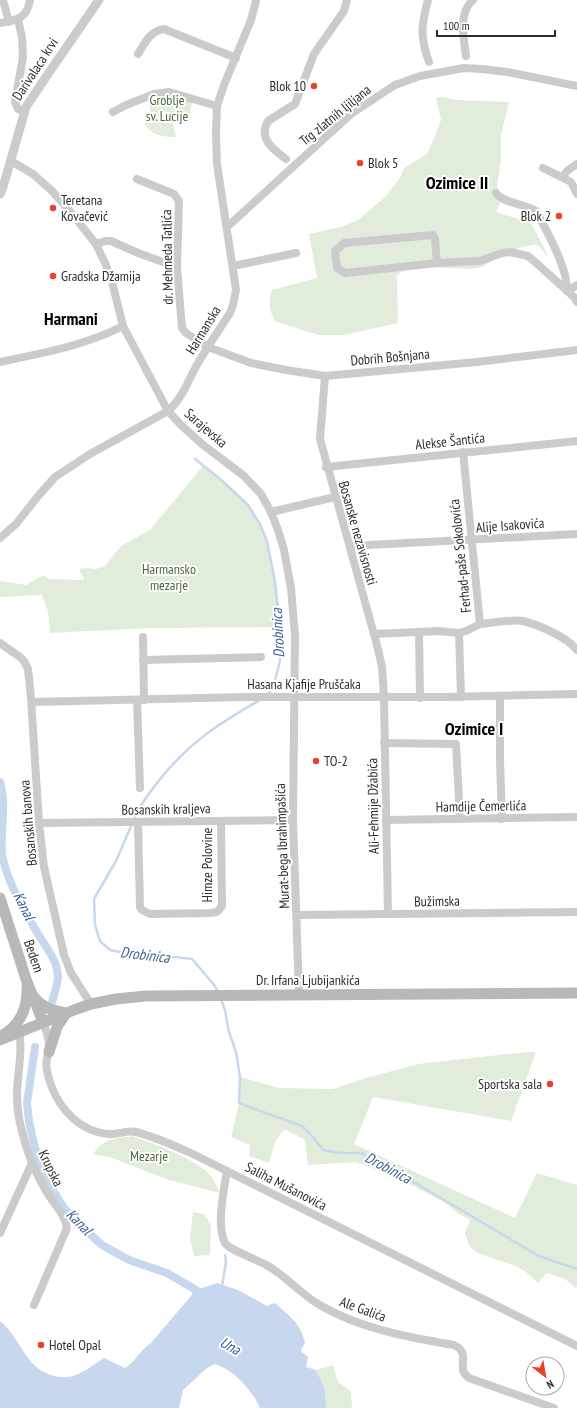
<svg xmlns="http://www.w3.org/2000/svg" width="577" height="1408" viewBox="0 0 577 1408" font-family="'PT Sans Narrow',sans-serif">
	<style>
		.green { fill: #e1ecdb }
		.water { fill: #c7d7ed }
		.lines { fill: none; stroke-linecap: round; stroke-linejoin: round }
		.stream { stroke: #c7d7ed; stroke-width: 2.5 }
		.canal { stroke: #c7d7ed; stroke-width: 8 }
		.minor { stroke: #cbcbcb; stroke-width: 8 }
		.tertiary { stroke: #cbcbcb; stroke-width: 9 }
		.secondary { stroke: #b8b8b8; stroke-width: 11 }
		.poi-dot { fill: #eb402a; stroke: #fff; stroke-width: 1.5 }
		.labels { text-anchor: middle; stroke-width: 4; stroke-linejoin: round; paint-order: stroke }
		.street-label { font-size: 14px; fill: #2e2e2e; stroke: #fff }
		.poi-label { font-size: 14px; fill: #2e2e2e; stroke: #fff; text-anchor: start }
		.park-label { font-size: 14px; fill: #486b3a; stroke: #fff }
		.water-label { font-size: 15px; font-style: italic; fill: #395f93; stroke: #fff }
		.district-label { font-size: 18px; font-weight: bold; fill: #000; stroke: #fff }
	</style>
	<rect width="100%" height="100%" fill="#fff"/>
	<g class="green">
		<path d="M154,94L193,99L188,120L182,119L173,124L176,137C163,137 150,135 144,123L147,121L145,117L151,114L147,97Z"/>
		<path d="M442,97L456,100L509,102L501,135V159L496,193L502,199L496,212L525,221L532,225L550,259L537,244L518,248L512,252L505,253L482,267L471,269L407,266L397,276L398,323L344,335H318L275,321C269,311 268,301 272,290L317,278L309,234L341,227L358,220L386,196L400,178L404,168L427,154L435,136L441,120L436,98Z"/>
		<path d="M203,466C219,477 237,490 249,506C274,541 275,586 280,627L149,628L50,633L48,611L42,595L0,597V581L26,585L43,575L49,579L83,580L84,578L80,572V569L86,568L96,569L105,566L121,546L150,530Z"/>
		<polygon points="527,1052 536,1052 511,1121 373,1097 354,1144 515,1218 537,1173 577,1185 577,1286 576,1288 565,1279 547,1273 538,1283 526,1272 516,1266 478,1253 469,1246 465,1233 470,1220 457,1213 444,1202 400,1179 356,1162 308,1165 305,1140 284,1129 275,1142 269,1163 249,1156 250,1145 231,1137 239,1103 240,1077 279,1088 333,1089 366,1078 418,1064"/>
		<path d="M132,1136C153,1143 194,1158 209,1174C214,1179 217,1187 220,1193L169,1180L110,1157L93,1154C104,1138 115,1139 132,1136Z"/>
		<polygon points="193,1212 204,1214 211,1225 210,1255 194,1256 190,1239"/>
		<polygon points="333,1365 338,1382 351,1391 352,1408 326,1408 325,1389 316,1370"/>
	</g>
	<path class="water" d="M217,1283L238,1290L267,1306L275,1303C289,1316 301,1323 305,1343L301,1350L302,1352L308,1357L306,1367L316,1370L325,1389L326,1408H260C252,1390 234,1370 215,1364L207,1368L183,1390L179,1408H0V1321C11,1329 20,1347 28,1358C36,1370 53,1379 68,1377C81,1375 93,1365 104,1358L125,1368C136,1361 140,1350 151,1343L196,1290Z"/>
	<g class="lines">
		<g class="stream">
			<polyline points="195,459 219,478 248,505 260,524 267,541 275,582 280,627 280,661 273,688 267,695"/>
			<path d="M134,820C139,806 148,795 157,783C187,744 218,724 260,700"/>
			<polyline points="132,824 116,861 94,899 95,925 100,941 110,950 136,955 175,957 192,959 215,986 218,992"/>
			<polyline points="221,999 225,1010 229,1032 236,1052 240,1077 239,1103 302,1126 312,1136 323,1150 339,1153 362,1153 375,1163 395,1171 539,1256 577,1269"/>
			<polyline points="222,1286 226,1262 225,1255"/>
		</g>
		<g class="canal">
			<path d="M0,782C7,806 0,831 2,855C7,879 21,906 34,927C42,943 57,957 58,976C58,984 54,994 52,1002"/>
			<polyline points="35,1047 27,1103 29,1121 33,1140 39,1161 51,1187 64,1208 81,1226 102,1245 129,1260 167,1273 196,1290 197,1300"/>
		</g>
		<g class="minor">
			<polyline points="3,0 9,22"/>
			<path d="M428,0C421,26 420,37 429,62"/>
			<polyline points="18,20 22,37 23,57 15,102 18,109 24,112"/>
			<path d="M0,23C17,20 27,19 30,0"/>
			<path d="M138,54C145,43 150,31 164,29L236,58"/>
			<path d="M466,56C464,40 458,12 473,0"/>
			<polyline points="113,112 126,105 154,94 169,92 217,106"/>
			<path d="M286,159C273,149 258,139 268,121L295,104L314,54L344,11L347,0"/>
			<polyline points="11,161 33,174 51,190 68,209 96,244 106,265 112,282 123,326 168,411 181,425 202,444 244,476 261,494 271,512 278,530 284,550 291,588 295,636 293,820 299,994"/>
			<polyline points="543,168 571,182 577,194"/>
			<polyline points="562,177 568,170 577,164"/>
			<polyline points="137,179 174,194 179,201 177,267 182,328 186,333 208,347 251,363 286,370 325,376 477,362 577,350"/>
			<path d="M496,193C502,203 526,204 536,211C547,231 568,269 567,291"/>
			<polyline points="227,227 351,114 395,85 420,76 464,68 482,69 507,72 577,86"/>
			<polyline points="96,244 105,241 111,241 138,253 177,267"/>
			<polyline points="437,263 435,239 433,235 344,243 335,251 337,268 345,273 437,263 480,261 502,253 510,252 528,256 534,261 574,297 577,302"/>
			<polyline points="233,266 296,253"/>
			<polyline points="567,291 577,285"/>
			<path d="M0,362C42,353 84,346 123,326"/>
			<polyline points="325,376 320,439 378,649 382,667 384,697 388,914"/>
			<path d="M463,452L480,624C490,623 514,619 523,621C539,625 567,637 577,650"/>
			<polyline points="326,467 577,441"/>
			<polyline points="271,512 335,497"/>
			<path d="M0,538L16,524L39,495L55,477L90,454L168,411C183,398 188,380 198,363C208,346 219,330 230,313L233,305L236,290L217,164L216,133L217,106L224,85L251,20L256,1"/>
			<polyline points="350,546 577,534"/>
			<polyline points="419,632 420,698"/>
			<polyline points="459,633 461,697"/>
			<polyline points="374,634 439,631 459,633 466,631 480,624"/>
			<polyline points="143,637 144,700"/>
			<polyline points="0,643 20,657 24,661 28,669 31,698 39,823 44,867 64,955 71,973 91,1004"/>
			<polyline points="143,660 261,657"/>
			<polyline points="500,696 500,760 502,819"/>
			<polyline points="137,700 140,788"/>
			<polyline points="32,702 246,697 446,697 577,694"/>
			<polyline points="384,743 456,744 460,819"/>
			<polyline points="386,820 577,817"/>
			<polyline points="138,822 140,907 142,910 150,914 211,913 217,912 222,906 221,821"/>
			<polyline points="39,823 293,820"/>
			<polyline points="297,915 577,912"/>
			<path d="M43,1022C46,1030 49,1038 49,1046C49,1051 48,1054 47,1058C45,1067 48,1076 51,1085C60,1110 81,1132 109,1134C117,1135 127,1130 136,1132C156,1137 175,1146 193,1154L577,1346"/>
			<path d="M18,1028C24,1048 17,1074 17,1095C17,1106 19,1121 22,1131C27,1153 35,1172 46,1191C53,1203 65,1214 67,1228L34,1305"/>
			<path d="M227,1171C224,1190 216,1225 225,1243C229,1250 259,1260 268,1266C286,1276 300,1293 318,1304C360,1329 408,1337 454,1345C473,1354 454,1368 469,1378L554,1408"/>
			<polyline points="0,1233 32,1163"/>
		</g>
		<polyline class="tertiary" points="0,194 3,187 26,107 48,74 99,0"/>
		<g class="secondary">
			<polyline points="0,898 26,979 43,1022"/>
			<path d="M34,997C43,1008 53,1011 66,1013"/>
			<path d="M3,1035C21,1024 28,1008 27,987"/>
			<polyline points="0,1040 74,1010 91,1004 116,999 146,996 577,993"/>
			<polyline points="49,1052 57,1027 66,1013"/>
		</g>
	</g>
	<g class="poi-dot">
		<circle cx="314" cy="86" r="4"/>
		<circle cx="360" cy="163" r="4"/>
		<circle cx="53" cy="208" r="4"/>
		<circle cx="559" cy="216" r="4"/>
		<circle cx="53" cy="276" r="4"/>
		<circle cx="316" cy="761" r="4"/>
		<circle cx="550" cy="1084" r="4"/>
		<circle cx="41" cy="1345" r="4"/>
	</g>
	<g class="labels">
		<g class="street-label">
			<text transform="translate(35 69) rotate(-57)" y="5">Darivalaca krvi</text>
			<text transform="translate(335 115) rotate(-39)" y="5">Trg zlatnih ljiljana</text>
			<text transform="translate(167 257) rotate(-91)" y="5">dr. Mehmeda Tatlića</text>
			<text transform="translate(203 330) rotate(-59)" y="5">Harmanska</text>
			<text transform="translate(390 357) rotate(-5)" y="5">Dobrih Bošnjana</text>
			<text transform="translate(206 428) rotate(41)" y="5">Sarajevska</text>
			<text transform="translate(450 441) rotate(-6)" y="5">Alekse Šantića</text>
			<text transform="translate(510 525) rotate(-4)" y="5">Alije Isakovića</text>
			<text transform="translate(358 533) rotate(74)" y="5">Bosanske nezavisnosti</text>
			<text transform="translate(460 556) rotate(-96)" y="5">Ferhad-paše Sokolovića</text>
			<text x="304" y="689">Hasana Kjafije Pruščaka</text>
			<text transform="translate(373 806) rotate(-91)" y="5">Ali-Fehmije Džabića</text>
			<text transform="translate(481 806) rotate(-1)" y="5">Hamdije Čemerlića</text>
			<text transform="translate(166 809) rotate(-1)" y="5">Bosanskih kraljeva</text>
			<text transform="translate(28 823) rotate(-95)" y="5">Bosanskih banova</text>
			<text transform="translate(282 846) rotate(-92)" y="5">Murat-bega Ibrahimpašića</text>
			<text transform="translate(207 865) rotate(-90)" y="5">Himze Polovine</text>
			<text transform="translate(437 901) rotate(-1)" y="5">Bužimska</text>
			<text transform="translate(34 956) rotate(71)" y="5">Bedem</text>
			<text x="308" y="985">Dr. Irfana Ljubijankića</text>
			<text transform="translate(51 1168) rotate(64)" y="5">Krupska</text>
			<text transform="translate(286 1186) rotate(27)" y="5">Saliha Mušanovića</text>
			<text transform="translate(363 1309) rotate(20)" y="5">Ale Galića</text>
		</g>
		<g class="poi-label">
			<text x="306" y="91" text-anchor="end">Blok 10</text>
			<text x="368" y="168">Blok 5</text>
			<text x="61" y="205">Teretana<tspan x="61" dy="16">Kovačević</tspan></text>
			<text x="551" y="221" text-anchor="end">Blok 2</text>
			<text x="61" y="281">Gradska Džamija</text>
			<text x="324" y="766">TO-2</text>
			<text x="542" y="1089" text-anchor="end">Sportska sala</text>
			<text x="49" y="1350">Hotel Opal</text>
		</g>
		<g class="park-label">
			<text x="167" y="105">Groblje<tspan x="167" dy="16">sv. Lucije</tspan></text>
			<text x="169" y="574">Harmansko<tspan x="169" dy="16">mezarje</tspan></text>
			<text x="149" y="1161">Mezarje</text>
		</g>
		<g class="water-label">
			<text transform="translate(278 633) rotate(-93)" y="5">Drobinica</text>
			<text transform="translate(24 906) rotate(63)" y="5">Kanal</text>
			<text transform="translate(145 955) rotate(7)" y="5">Drobinica</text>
			<text transform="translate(388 1168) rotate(28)" y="5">Drobinica</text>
			<text transform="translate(79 1222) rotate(45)" y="5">Kanal</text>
			<text transform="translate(230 1346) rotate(29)" y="5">Una</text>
		</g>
		<g class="district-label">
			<text x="457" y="189">Ozimice II</text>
			<text x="71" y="325">Harmani</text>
			<text x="474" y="735">Ozimice I</text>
		</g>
	</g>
	<g transform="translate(545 1376) rotate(149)"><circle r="19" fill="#ffffff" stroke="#ababab"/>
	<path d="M0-3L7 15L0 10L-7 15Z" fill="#eb402a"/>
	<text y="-6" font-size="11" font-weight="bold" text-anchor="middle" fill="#2e2e2e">N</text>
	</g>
	<path d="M437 30v6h118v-6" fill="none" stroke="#2e2e2e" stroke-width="2"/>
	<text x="443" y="30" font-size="12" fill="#2e2e2e" stroke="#ffffff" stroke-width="3" paint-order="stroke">100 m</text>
</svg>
